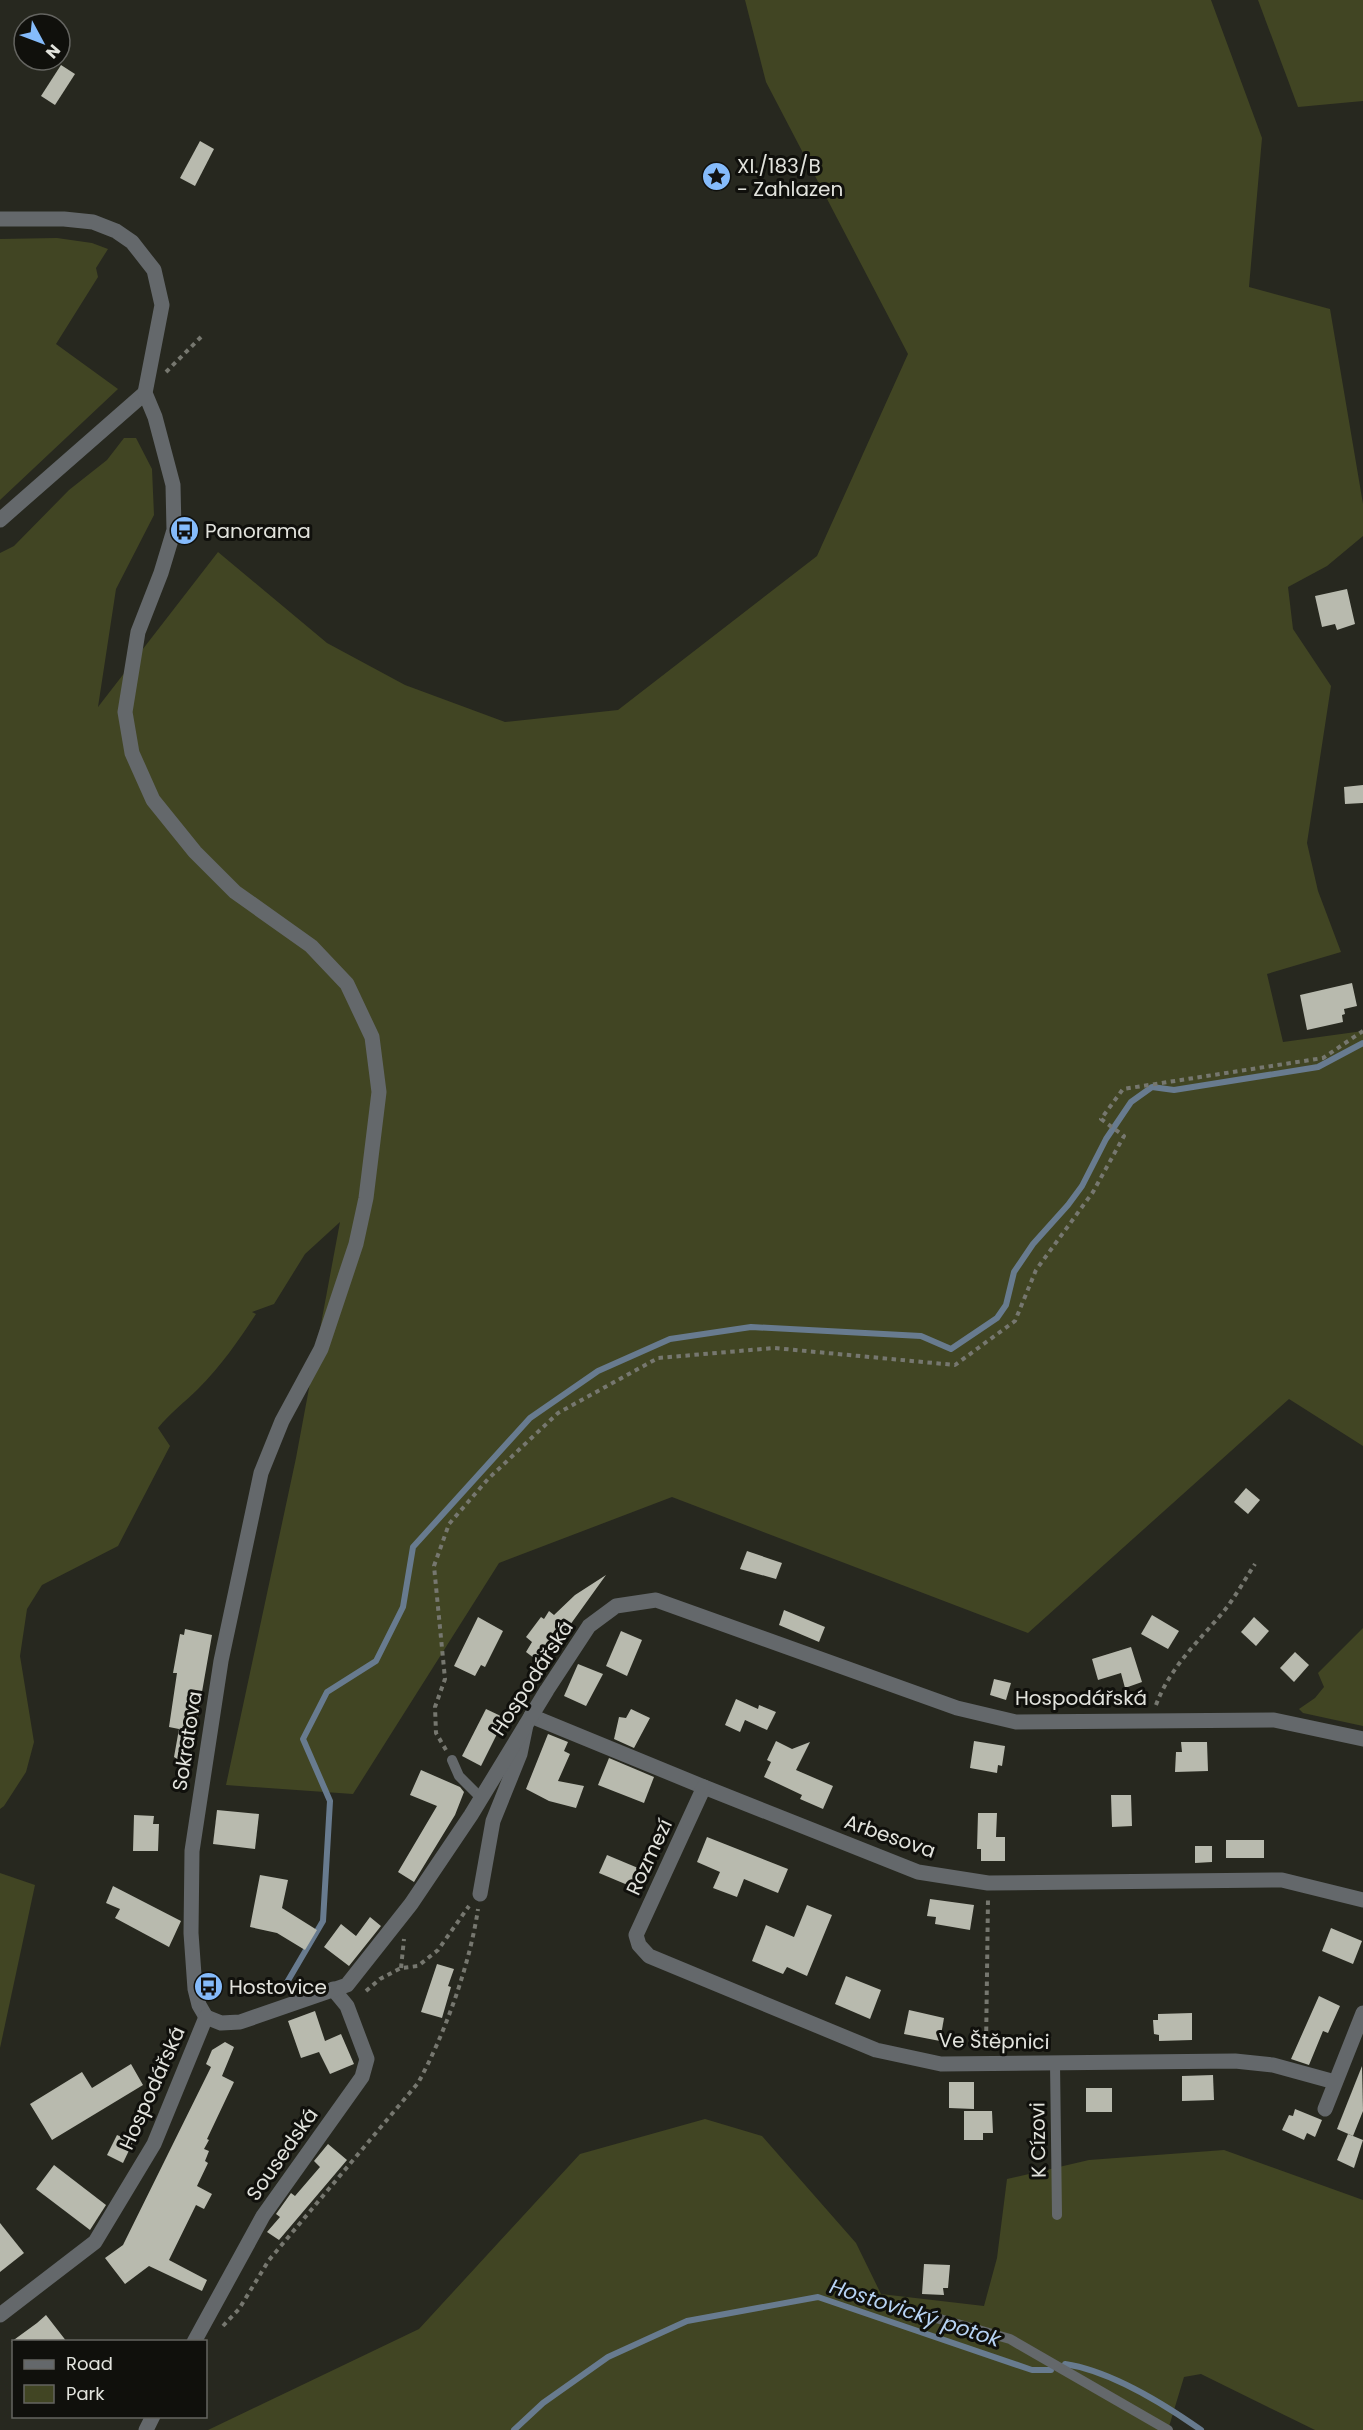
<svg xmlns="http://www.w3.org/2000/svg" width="1363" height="2430" viewBox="0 0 1363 2430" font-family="Poppins,sans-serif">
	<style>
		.green { fill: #414523 }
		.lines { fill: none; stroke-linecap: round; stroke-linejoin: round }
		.stream { stroke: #687b8f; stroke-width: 6 }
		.building { fill: #b8baae }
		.path { stroke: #76776f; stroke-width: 4; stroke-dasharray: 4.5 4.5; stroke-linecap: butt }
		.service { stroke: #64686b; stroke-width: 10 }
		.minor { stroke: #64686b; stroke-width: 15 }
		.tertiary { stroke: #64686b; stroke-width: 15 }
		.labels { text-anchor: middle; stroke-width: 6; stroke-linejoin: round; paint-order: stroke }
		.poi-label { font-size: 20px; fill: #e2e3dd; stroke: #10100c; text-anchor: start }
		.street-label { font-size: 20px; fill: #e2e3dd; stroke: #10100c }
		.water-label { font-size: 21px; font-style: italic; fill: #b7d3f4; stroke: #10100c }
	</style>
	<rect width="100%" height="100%" fill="#27281f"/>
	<g class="green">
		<path d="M745,0H1211L1262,138L1249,287L1330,309L1363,504V536L1327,566L1288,587L1293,629L1331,686L1307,843L1318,891L1341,952L1267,974L1283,1042L1363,1031V1446L1289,1399L1028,1633L672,1497L499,1563L353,1794L226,1785L296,1458L340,1222L305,1254L274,1304L252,1312L256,1314C239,1340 221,1366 198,1389C185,1402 170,1413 158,1428L170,1446L118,1546L42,1585L27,1609L20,1656L34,1742L26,1772L4,1806L0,1809V553L14,546L69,490L107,460L124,438H136L152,469L154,515L116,589L98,707L218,552L327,643L405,685L505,722L618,710L817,556L908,354L766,82Z"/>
		<polygon points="1258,0 1363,0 1363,101 1298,107"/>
		<polygon points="57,238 92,243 108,249 96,268 98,277 56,344 118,389 0,500 0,239"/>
		<polygon points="1363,1628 1363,1726 1303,1713 1299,1709 1315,1698 1324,1687 1318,1673"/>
		<polygon points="0,1873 35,1885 0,2048"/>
		<polygon points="705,2119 762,2136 856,2243 881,2294 984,2306 997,2258 1007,2179 1089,2160 1224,2150 1363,2200 1363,2430 1315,2430 1201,2374 1184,2377 1168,2430 208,2430 419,2329 580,2154"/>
	</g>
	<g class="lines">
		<g class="stream">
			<polyline points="286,1984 323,1921 330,1801 303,1739 327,1692 376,1661 403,1607 413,1547 530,1418 598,1371 670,1339 751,1327 921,1336 951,1349 997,1318 1006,1305 1014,1272 1033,1244 1068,1205 1082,1186 1106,1139 1131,1102 1152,1087 1174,1090 1318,1067 1363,1043"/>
			<path d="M1065,2364C1111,2371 1164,2404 1201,2430"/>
			<polyline points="514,2430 543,2403 608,2357 687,2321 818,2297 1032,2370 1051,2370"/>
		</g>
	</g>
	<g class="building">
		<polygon points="61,65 75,74 55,105 41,96"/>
		<polygon points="200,141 214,149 195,186 180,178"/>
		<polygon points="1347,589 1355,624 1337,630 1335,624 1322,627 1315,596"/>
		<polygon points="1363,785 1363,803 1345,804 1344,787"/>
		<polygon points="1352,983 1357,1006 1344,1009 1345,1014 1342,1015 1343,1022 1307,1030 1300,995"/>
		<polygon points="1246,1488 1260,1500 1248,1514 1234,1502"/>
		<polygon points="747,1551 782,1563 776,1579 740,1569"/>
		<polygon points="606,1575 542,1664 526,1652 532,1642 526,1637 541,1617 544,1619 549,1611 554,1615 575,1595"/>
		<polygon points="784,1610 825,1627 819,1642 779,1625"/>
		<polygon points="1152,1615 1179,1631 1168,1649 1141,1634"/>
		<polygon points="478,1617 503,1631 485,1667 481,1665 475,1676 454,1666"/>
		<polygon points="1254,1617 1269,1631 1256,1646 1241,1632"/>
		<polygon points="185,1629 212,1635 189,1766 174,1757 179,1729 169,1727 177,1673 173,1673 180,1634 184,1635"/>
		<polygon points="621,1631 642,1640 627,1676 606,1666"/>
		<polygon points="1131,1647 1142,1682 1125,1688 1121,1673 1098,1680 1092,1659"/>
		<polygon points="1295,1652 1309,1665 1294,1682 1280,1668"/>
		<polygon points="578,1664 603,1674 586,1706 564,1696"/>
		<polygon points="994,1679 1011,1683 1006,1700 990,1695"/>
		<polygon points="736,1699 758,1709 759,1705 776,1712 767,1730 745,1720 740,1732 725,1725"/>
		<polygon points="486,1709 505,1718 481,1766 462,1756"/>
		<polygon points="631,1709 650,1718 634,1748 614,1739 619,1717 626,1718"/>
		<polygon points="548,1734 568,1742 564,1751 570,1754 558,1781 584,1786 576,1808 549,1801 526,1789"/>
		<polygon points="776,1741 792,1749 810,1742 796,1770 833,1786 823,1809 800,1799 802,1795 764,1777 771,1762 767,1760"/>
		<polygon points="974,1741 1005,1746 1002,1766 998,1765 997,1773 970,1768"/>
		<polygon points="1181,1742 1207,1742 1208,1771 1175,1772 1176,1752 1182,1752"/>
		<polygon points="609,1758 654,1777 644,1803 598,1785"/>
		<polygon points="421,1770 460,1787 464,1792 455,1815 414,1882 398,1872 437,1806 410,1795"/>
		<polygon points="1111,1795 1131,1795 1132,1826 1112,1827"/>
		<polygon points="217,1810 259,1814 255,1849 213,1844"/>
		<polygon points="978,1813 997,1813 996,1837 1005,1837 1005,1861 981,1861 981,1849 977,1849"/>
		<polygon points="134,1815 154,1816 153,1824 159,1824 158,1851 133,1851"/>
		<polygon points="707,1837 788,1869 778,1893 744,1879 737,1897 713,1888 720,1872 697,1862"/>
		<rect x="1226" y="1840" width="38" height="18"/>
		<polygon points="1195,1846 1212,1846 1212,1862 1195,1863"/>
		<polygon points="607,1855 638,1868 630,1886 599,1873"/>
		<polygon points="260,1875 288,1880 282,1908 317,1930 305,1950 277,1933 250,1927"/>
		<polygon points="113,1886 181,1921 169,1947 115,1918 120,1909 106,1903"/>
		<polygon points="930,1899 974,1905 970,1930 935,1924 936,1917 927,1916"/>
		<polygon points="807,1905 832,1915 807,1976 787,1967 783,1974 752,1961 766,1925 794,1937"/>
		<polygon points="370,1917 381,1926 349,1966 324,1947 341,1924 356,1936"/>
		<polygon points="1331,1928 1362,1941 1353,1964 1322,1951"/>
		<polygon points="437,1964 454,1969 448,1986 451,1987 442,2018 421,2012"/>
		<polygon points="846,1976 881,1990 870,2019 835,2004"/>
		<polygon points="1319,1996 1340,2006 1328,2033 1323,2031 1309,2065 1291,2059"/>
		<polygon points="909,2010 944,2018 940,2041 904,2034"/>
		<polygon points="315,2011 325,2041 341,2034 354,2064 330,2074 319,2052 301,2058 288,2021"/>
		<polygon points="1192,2013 1192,2040 1159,2041 1159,2035 1154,2034 1153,2020 1158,2020 1158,2014"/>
		<polygon points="225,2042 234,2047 222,2076 234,2082 207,2139 209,2140 204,2149 209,2151 205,2161 208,2163 197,2186 212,2194 204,2209 196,2205 169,2260 207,2280 202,2291 149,2266 125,2284 105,2258 123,2245 211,2067 206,2064 212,2050"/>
		<polygon points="131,2064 143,2085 52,2140 30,2104 82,2072 92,2088"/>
		<polygon points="1362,2066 1363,2111 1353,2136 1337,2129"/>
		<polygon points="1213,2075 1214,2100 1182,2101 1182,2076"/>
		<polygon points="949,2082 974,2082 974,2109 949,2108"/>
		<rect x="1086" y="2088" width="26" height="24"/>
		<polygon points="1295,2109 1322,2120 1315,2137 1307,2133 1304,2140 1282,2130 1289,2115 1293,2116"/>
		<polygon points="964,2111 992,2111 993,2133 983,2133 983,2140 964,2140"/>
		<polygon points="1348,2134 1363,2140 1354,2168 1337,2160"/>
		<polygon points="117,2135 133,2142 123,2163 107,2155"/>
		<polygon points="328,2144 347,2160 279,2240 267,2232 280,2217 276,2214 291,2193 295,2196 320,2167 314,2161"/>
		<polygon points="54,2165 106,2205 90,2230 36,2189"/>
		<polygon points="0,2223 24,2253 0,2272"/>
		<polygon points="924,2264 950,2265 948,2288 943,2288 944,2295 922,2294"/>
		<polygon points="46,2315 67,2342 11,2342 37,2323"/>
	</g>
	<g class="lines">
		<g class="path">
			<polyline points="166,372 204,334"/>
			<path d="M1156,1705C1170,1667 1199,1641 1224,1611C1236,1596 1245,1579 1255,1564"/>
			<polyline points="446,1750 436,1733 435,1707 445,1679 434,1566 449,1524 488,1479 558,1413 658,1358 774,1348 955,1365 1015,1321 1036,1270 1093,1192 1124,1136 1101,1119 1123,1089 1323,1058 1363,1031"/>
			<polyline points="401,1968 404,1939"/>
			<polyline points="366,1991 380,1979 401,1968 418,1966 438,1950 469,1906"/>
			<polyline points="986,2049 988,1898"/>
			<path d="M223,2326L239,2309L269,2260L418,2083C445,2034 470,1964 478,1909"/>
		</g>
		<g class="service">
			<polyline points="452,1760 459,1776 481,1798"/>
			<polyline points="1055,2063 1057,2215"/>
			<polyline points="915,2312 1010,2339 1168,2430"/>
		</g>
		<g class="minor">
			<polyline points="0,520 145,393"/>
			<polyline points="531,1716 704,1787 918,1872 988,1883 1282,1880 1363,1900"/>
			<polyline points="704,1787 636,1935 639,1945 649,1956 876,2050 941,2064 1235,2061 1273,2065 1335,2082"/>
			<polyline points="480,1894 493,1821 520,1754 526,1725"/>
			<polyline points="1325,2109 1363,2013"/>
			<polyline points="194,2342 263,2216 362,2077 367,2059 347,2006 333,1989"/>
			<polyline points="146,2430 153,2416"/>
		</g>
		<g class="tertiary">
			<polyline points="0,219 64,219 93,222 116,231 132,242 154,270 162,305 145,393 155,417 173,485 174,530 161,573 138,632 125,712 132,753 153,800 195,852 235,892 311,946 347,984 372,1037 379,1092 366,1198 356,1244 321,1349 282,1421 261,1473 221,1661 192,1851 191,1933 195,1989 199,2005 206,2017"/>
			<polyline points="206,2017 221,2023 240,2022 347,1985 411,1904 471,1815 547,1690 589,1626 616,1606 656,1600 957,1708 1016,1722 1274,1720 1363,1739"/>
			<polyline points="0,2315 95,2242 154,2144 206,2017"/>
		</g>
	</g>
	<defs>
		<symbol id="sight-disc" viewBox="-11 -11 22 22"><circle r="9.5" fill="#85bbfb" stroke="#10100c"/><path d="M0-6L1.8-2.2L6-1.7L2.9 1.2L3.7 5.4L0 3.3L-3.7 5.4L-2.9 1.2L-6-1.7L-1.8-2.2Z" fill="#111"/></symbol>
		<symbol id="bus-disc" viewBox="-11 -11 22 22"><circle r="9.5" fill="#85bbfb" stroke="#10100c"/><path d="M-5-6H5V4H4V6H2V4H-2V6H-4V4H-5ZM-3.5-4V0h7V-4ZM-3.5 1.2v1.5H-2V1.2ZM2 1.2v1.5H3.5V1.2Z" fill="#111"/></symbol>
	</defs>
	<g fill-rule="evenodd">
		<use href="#sight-disc" x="700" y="160" width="33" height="33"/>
		<use href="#bus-disc" x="168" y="514" width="33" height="33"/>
		<use href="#bus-disc" x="192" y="1970" width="33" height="33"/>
	</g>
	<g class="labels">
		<g class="poi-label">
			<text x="737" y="173">XI./183/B<tspan x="737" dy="23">- Zahlazen</tspan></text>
			<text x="205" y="538">Panorama</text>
			<text x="229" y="1994">Hostovice</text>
		</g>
		<g class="street-label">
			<text transform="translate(532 1678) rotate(-57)" y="7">Hospodářská</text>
			<text x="1081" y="1705">Hospodářská</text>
			<text transform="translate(187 1741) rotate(-81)" y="7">Sokratova</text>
			<text transform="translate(890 1836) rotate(19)" y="7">Arbesova</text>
			<text transform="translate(649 1857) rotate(-65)" y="7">Rozmezí</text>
			<text transform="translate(994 2041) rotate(1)" y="7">Ve Štěpnici</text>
			<text transform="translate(152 2088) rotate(-66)" y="7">Hospodářská</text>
			<text transform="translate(1038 2140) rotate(-91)" y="7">K Cízovi</text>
			<text transform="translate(282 2154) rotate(-55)" y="7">Sousedská</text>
		</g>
		<g class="water-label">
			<text transform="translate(915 2313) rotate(18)" y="7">Hostovický potok</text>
		</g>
	</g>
	<rect x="12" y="2340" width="195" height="78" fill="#10100c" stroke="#646460" stroke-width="1.5"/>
	<rect x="24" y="2360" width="30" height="9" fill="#64686b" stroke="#646460" stroke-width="1.5"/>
	<text x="66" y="2370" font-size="18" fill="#e2e3dd">Road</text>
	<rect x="24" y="2385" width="30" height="18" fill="#414523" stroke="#646460" stroke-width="1.5"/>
	<text x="66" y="2400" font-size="18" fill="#e2e3dd">Park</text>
	<g transform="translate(42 42) rotate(131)"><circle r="28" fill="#10100c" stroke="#646460" stroke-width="1.5"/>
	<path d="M0-4.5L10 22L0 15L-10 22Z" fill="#85bbfb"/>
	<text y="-9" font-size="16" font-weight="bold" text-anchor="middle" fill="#e2e3dd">N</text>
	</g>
</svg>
